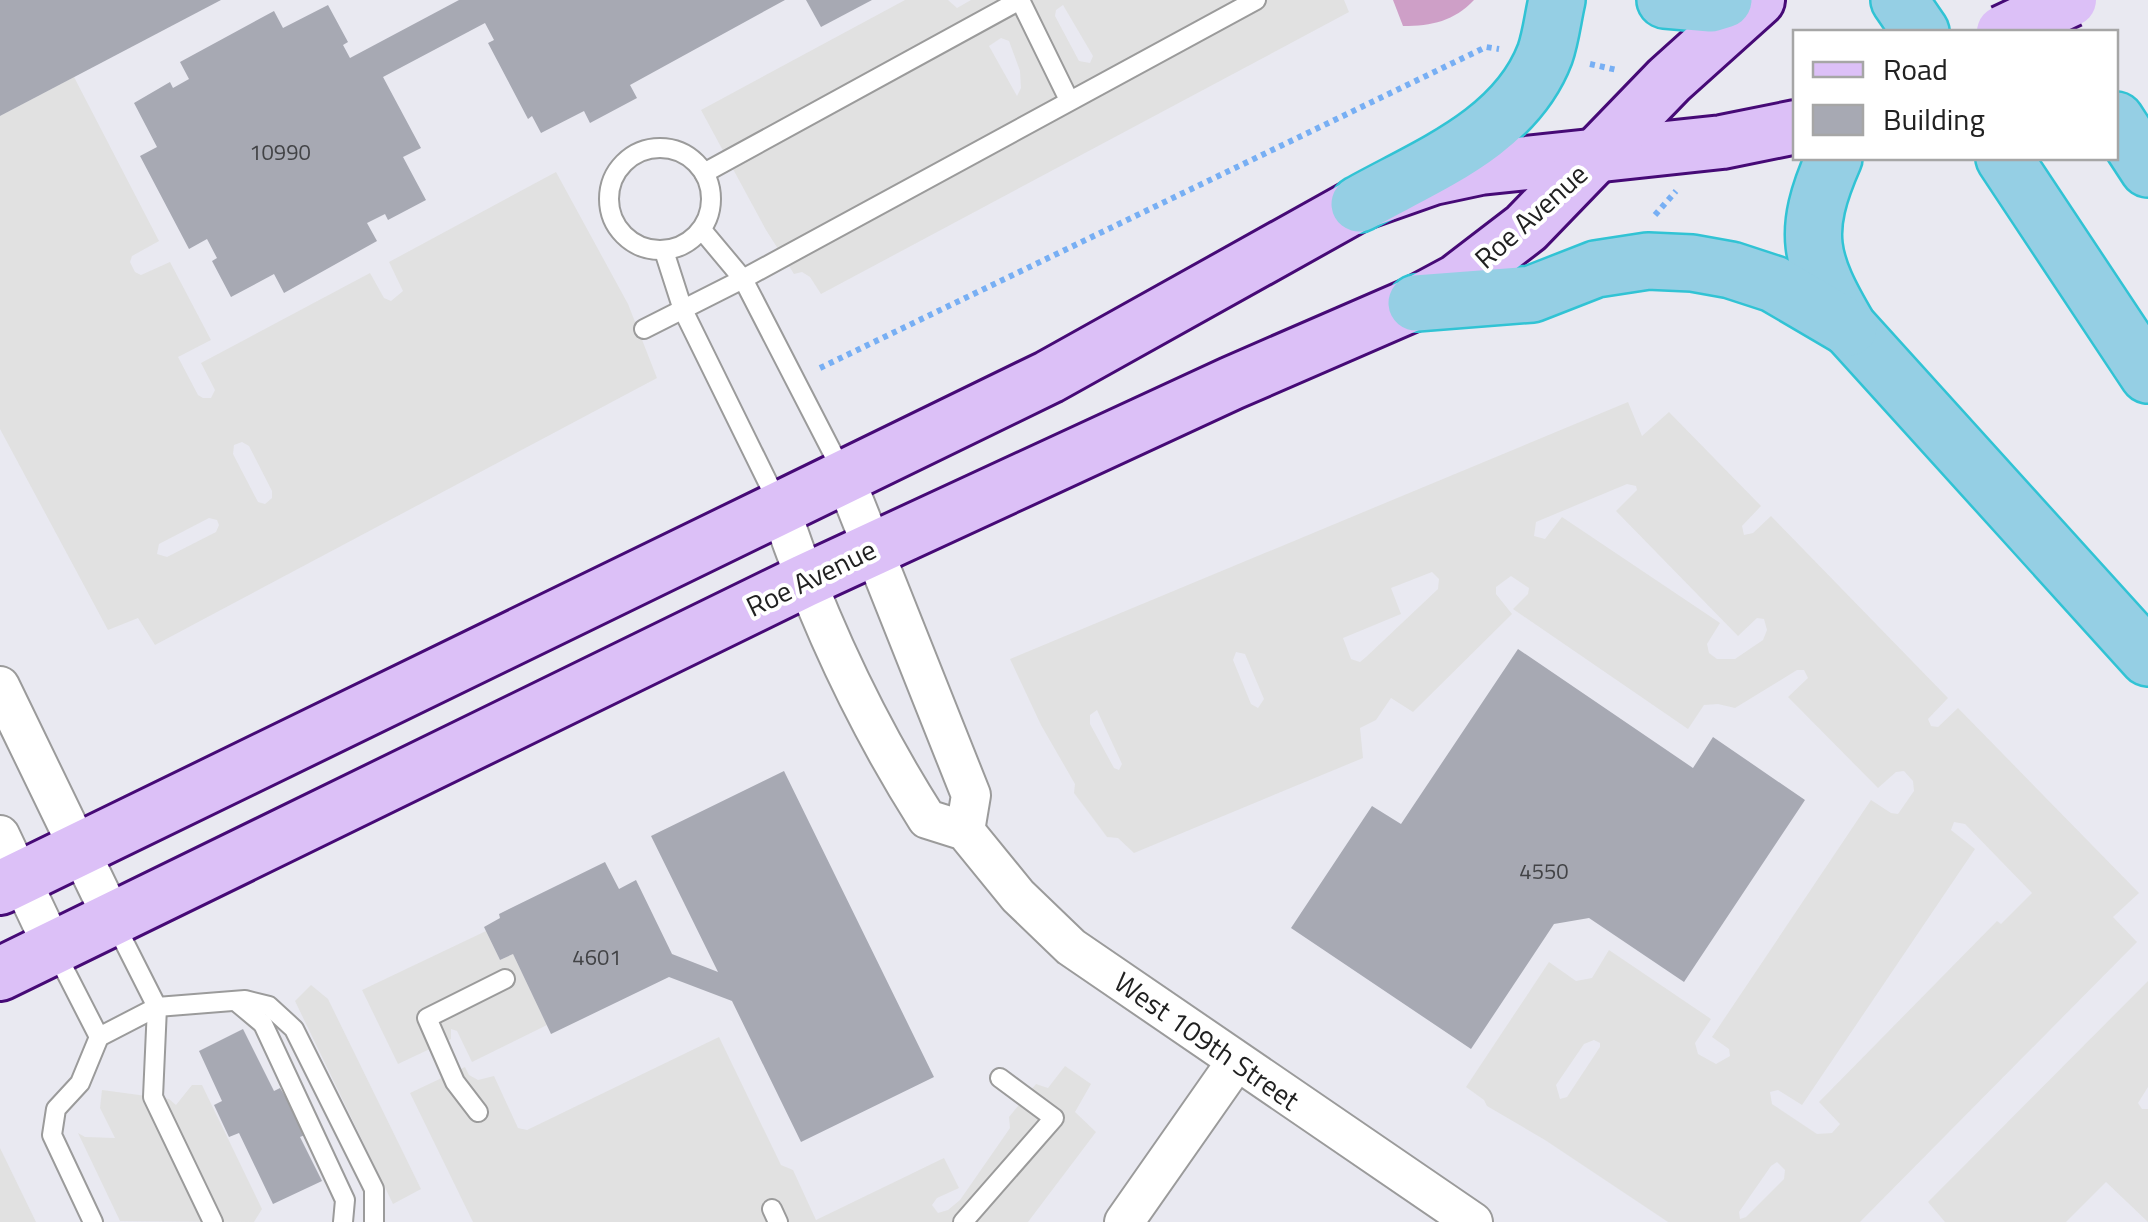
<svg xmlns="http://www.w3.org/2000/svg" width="2148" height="1222" viewBox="0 0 2148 1222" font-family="'Titillium Web',sans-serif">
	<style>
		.forest { fill: #ce9fc7 }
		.parking { fill: #e1e1e1; fill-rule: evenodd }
		.building { fill: #a7a9b3 }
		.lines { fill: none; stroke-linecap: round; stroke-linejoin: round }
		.service-casing { stroke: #9b9b9b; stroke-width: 22 }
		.minor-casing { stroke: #9b9b9b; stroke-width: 42 }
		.secondary-casing { stroke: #460a76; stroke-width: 58 }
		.motorway-casing { stroke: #31c3d4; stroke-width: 60 }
		.path { stroke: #77aff4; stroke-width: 6; stroke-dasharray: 5 5; stroke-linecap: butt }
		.service { stroke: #fff; stroke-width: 18 }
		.minor { stroke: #fff; stroke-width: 38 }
		.secondary { stroke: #dcc0f7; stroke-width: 52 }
		.motorway { stroke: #95cfe4; stroke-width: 55 }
		.secondary-bridge-casing { stroke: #460a76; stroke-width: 58; stroke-linecap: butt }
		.secondary-bridge { stroke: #dcc0f7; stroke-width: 52 }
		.labels { text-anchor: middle; stroke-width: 8; stroke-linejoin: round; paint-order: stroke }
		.number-label { font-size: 22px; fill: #424346 }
		.street-label { font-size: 28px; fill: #212121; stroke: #fff }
	</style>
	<rect width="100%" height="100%" fill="#e9e9f1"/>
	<path class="forest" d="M1393,0H1474C1454,21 1432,26 1403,26Z"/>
	<g class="parking">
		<path d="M905,0H948L957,8L971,0H1344L1349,12L821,294L810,277L802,272L794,274L766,230L701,110ZM1063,5L1093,56L1090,63L1079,61L1055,16L1056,10ZM1001,38L1009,41L1020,71L1021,88L1017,96L989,46Z"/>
		<path d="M74,77L159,241L132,256L130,262L135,272L141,275L170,262L211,340L178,357L198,395L203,398H211L215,390L201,363L370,273L384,298L391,301L403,291L389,262L556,172L628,304L657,378L155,645L138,618L108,630L0,429V116ZM242,442L249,446L272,491V498L265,504L258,502L233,454L234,445ZM209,518L217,520L219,525L216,532L167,557L157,554L159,544Z"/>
		<path d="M1628,402L1642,436L1669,412L1761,506L1742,526L1744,535L1753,533L1771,516L1948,698L1928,719L1931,726L1938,727L1958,708L2139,893L2113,917L2137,942L1860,1222H1668L1545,1140L1487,1106L1484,1100L1466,1087L1549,962L1576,981L1592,978L1609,950L1711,1019L1695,1043L1698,1054L1716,1064L1730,1056L1729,1049L1712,1037L1871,800L1891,813L1898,814L1914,791L1913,781L1904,771L1896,772L1878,788L1788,697L1808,678L1804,670H1797L1735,708L1718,704L1704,705L1688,729L1513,609L1528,594L1529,588L1511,576L1496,587V594L1512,614L1413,712L1391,698L1376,720L1360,728L1363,758L1134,853L1118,838L1107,837L1074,793L1075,784L1041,725L1010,659ZM1627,484L1636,486L1637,490L1616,511L1738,636L1757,618L1764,619L1767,630L1763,640L1735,659H1717L1709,653L1707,644L1720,623L1562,517L1545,539L1534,536L1536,522ZM1432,572L1439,579L1438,589L1366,657L1360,662L1351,659L1343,638L1401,614L1391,588ZM1236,652L1245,654L1264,699L1258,708L1251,704L1233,660ZM1097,710L1122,764L1119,770L1114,768L1090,724V715ZM1954,822L1965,824L2032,893L2001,924L1997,921L1819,1102L1840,1124L1832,1133L1817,1134L1772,1104L1770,1092L1778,1090L1802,1105L1975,849L1951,830ZM1594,1040L1600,1043V1047L1567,1097L1560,1099L1556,1085L1584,1044ZM1777,1162L1785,1170L1784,1179L1746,1217L1740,1219L1739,1212L1771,1166Z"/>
		<polygon points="486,931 500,960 513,954 547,1025 472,1062 457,1031 451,1029 451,1039 398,1064 362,990"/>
		<polygon points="2148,981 2148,1087 2138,1103 2142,1109 2148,1109 2148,1222 2106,1182 2066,1222 1945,1222 1928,1202"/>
		<polygon points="311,985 328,999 421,1189 393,1204 295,1001"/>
		<polygon points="719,1037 781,1165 793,1170 816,1220 944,1158 959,1188 937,1198 932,1205 938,1213 948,1210 960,1200 1010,1128 1009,1117 1036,1084 1048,1088 1065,1066 1091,1084 1075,1112 1096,1132 1028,1222 473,1222 410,1093 465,1067 469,1075 478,1080 494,1076 518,1128 527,1130"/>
		<polygon points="192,1085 202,1085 262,1209 254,1222 120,1221 78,1133 85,1137 115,1138 100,1108 102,1090 169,1099 176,1105"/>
		<polygon points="0,1148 36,1222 0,1222"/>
	</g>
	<g class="building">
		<polygon points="0,0 221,0 0,116"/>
		<polygon points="459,0 785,0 630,85 637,98 590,123 584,111 541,133 532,116 528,119 488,43 494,40 485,23 383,77 421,148 403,157 426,200 388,220 385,214 367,223 377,241 284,293 274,274 231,297 212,261 217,258 207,239 189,249 140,156 157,147 134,103 170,82 173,88 189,79 180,62 274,11 283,28 328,5 348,42 343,45 350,58"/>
		<polygon points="806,0 872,0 821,27"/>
		<polygon points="1518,649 1693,768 1713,737 1805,800 1684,982 1589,918 1554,924 1471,1049 1291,928 1372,806 1401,824"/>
		<polygon points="784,771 934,1077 801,1142 732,1001 669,977 551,1034 513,954 500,960 484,927 500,918 499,914 605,862 619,889 636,880 672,954 718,972 651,836"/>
		<polygon points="243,1029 274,1091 280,1088 291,1106 305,1135 300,1137 322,1181 273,1204 239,1133 229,1137 214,1105 222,1101 199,1051"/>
	</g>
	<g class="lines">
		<defs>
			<g id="service">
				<polyline points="1020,0 1069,100"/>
				<circle cx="660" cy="199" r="51"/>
				<polyline points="704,173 1020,0"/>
				<polyline points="702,230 743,279 842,471"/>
				<polyline points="664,251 683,310 779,505"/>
				<polyline points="644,329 743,279 1256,0"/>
				<polyline points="114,922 157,1007 153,1097 213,1222"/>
				<polyline points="56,953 99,1037"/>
				<polyline points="238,1003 263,1024 345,1200 343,1222"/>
				<polyline points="478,1112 455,1082 427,1018 505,979"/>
				<polyline points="772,1209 778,1222"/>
				<polyline points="93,1222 52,1135 56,1109 80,1083 99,1037 157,1007 245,1000 269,1006 294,1029 374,1189 374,1222"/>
				<polyline points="963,1222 1054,1118 1000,1078"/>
			</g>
			<g id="minor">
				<polyline points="844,476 971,795 965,831"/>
				<path d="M780,508C816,616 866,723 927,819L965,831L1018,896L1071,947L1473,1222"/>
				<polyline points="0,686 112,917"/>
				<polyline points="0,835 53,947"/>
				<polyline points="1124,1222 1236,1062"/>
			</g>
			<g id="secondary">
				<polyline points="0,888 1049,377 1359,204 1433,178 1480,168 1722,142 1796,127"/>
				<polyline points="0,974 804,581 1232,383 1416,303 1457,281 1526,228 1669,80 1758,0"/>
			</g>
			<g id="motorway">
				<polyline points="1665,0 1711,4 1724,0"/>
				<polyline points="1899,0 1921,32"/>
				<polyline points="2116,120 2148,169"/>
				<path d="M1834,158C1801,233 1809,260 1849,328L2148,658"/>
				<polyline points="2004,158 2148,375"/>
				<path d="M1359,204C1427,166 1515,133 1545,54C1551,37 1553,17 1557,0"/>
				<polyline points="1416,303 1532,294 1596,269 1648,261 1692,263 1731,270 1774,284 1849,328"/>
			</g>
		</defs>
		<use href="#service" class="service-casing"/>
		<use href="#minor" class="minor-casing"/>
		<use href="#secondary" class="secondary-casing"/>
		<use href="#motorway" class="motorway-casing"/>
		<g class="path">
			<polyline points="1590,64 1617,70"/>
			<polyline points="1655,215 1676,191"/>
			<polyline points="820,368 1486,47 1499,49"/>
		</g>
		<use href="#service" class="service"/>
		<use href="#minor" class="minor"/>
		<use href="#secondary" class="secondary"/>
		<use href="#motorway" class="motorway"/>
		<defs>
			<polyline id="secondary-bridge" points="2003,32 2070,0"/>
		</defs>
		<use href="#secondary-bridge" class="secondary-bridge-casing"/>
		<use href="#secondary-bridge" class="secondary-bridge"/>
	</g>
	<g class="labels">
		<g class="number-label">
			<text x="280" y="160">10990</text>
			<text x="1544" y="879">4550</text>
			<text x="597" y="965">4601</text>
		</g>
		<g class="street-label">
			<text transform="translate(1531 216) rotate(-42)" y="10">Roe Avenue</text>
			<text transform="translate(811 578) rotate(-26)" y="10">Roe Avenue</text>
			<text transform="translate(1207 1041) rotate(35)" y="10">West 109th Street</text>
		</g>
	</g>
	<rect x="1793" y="30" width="325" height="130" fill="#ffffff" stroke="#a6a6a6" stroke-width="2.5"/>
	<rect x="1813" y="62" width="50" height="15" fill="#dcc0f7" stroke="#a6a6a6" stroke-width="2.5"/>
	<text x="1883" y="80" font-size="30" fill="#212121">Road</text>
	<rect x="1813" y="105" width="50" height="30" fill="#a7a9b3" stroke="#a6a6a6" stroke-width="2.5"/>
	<text x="1883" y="130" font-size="30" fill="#212121">Building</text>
</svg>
